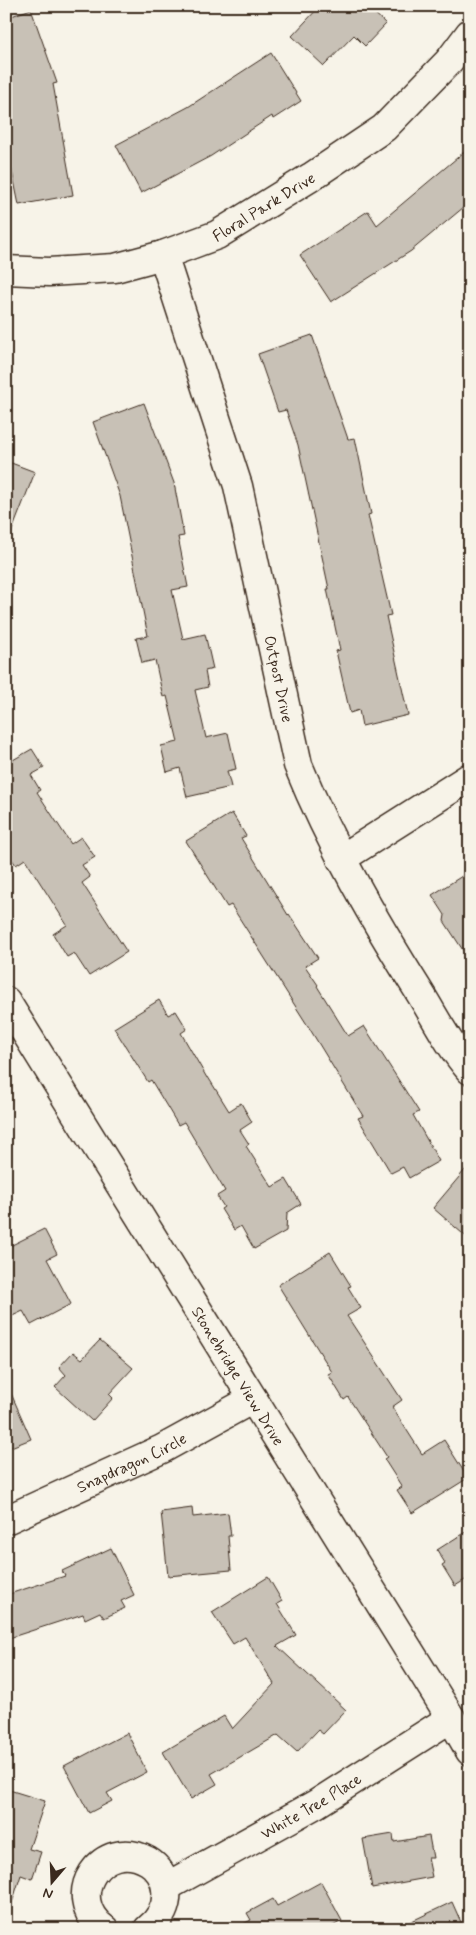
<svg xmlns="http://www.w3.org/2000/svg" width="476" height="1935" viewBox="0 0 476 1935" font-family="Mynerve,sans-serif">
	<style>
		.building { fill: #c8c1b6; stroke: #3b2a1e }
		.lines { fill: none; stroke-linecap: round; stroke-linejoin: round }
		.street-casing { stroke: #3b2a1e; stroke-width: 31 }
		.secondary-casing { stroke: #3b2a1e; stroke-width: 31 }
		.street { stroke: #f7f3e8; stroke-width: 28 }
		.secondary { stroke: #f7f3e8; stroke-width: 28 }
		.labels { text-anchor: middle; stroke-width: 4.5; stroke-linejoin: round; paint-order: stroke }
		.street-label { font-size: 16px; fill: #3b2a1e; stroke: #f7f3e8 }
	</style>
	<rect width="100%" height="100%" fill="#f7f3e8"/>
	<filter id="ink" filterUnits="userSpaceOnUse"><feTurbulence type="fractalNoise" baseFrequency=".02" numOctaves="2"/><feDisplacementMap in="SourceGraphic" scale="10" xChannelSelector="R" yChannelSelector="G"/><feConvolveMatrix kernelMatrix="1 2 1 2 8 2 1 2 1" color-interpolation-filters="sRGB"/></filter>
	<g filter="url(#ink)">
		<g class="building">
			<polygon points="320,6 367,6 386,24 365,46 354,35 324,66 292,36"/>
			<polygon points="31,9 57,83 53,84 73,195 19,205 6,142 6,18"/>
			<polygon points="271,53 301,101 273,119 272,116 211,156 141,193 116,145 188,107"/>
			<polygon points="470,147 470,202 411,251 331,302 300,255 368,211 377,225"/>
			<polygon points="312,335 348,439 355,438 371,514 368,515 391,615 386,616 408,715 362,726 359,710 350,713 336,651 340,650 327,589 329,589 298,445 286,410 278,412 258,354"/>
			<polygon points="144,403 174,483 184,536 178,537 188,587 172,590 183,639 205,634 213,669 205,671 208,687 195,690 206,738 228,733 236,769 227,771 231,787 187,797 180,768 167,772 161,746 178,742 167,696 163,697 155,660 142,663 136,638 148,636 120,496 93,422"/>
			<polygon points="6,461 35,472 8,541 6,541"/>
			<polygon points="32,749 44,768 31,775 40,790 37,792 71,844 81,837 95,857 82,865 90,877 82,883 127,952 89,976 74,953 67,957 53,934 67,925 25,859 16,865 6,851 6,764"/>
			<polygon points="232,813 246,836 241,838 288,915 289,914 318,958 305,966 318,985 317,986 348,1036 364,1026 419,1112 413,1115 439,1161 409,1178 403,1167 391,1173 358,1118 363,1116 308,1026 231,905 227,907 186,841"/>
			<polygon points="470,871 470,961 444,921 445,915 432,895"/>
			<polygon points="159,1000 168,1015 176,1011 187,1029 181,1033 207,1078 208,1077 229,1111 241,1103 252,1122 240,1130 249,1144 246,1146 272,1187 286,1179 301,1204 287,1213 286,1231 254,1249 241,1226 234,1230 221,1209 224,1207 217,1196 225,1191 184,1122 178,1125 151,1080 148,1082 114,1028"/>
			<polygon points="470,1164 470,1240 433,1208"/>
			<polygon points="44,1229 57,1254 47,1259 71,1304 31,1325 23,1311 6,1319 6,1248"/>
			<polygon points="330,1252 351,1286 348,1287 361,1308 347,1316 402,1400 392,1407 422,1454 444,1440 468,1478 412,1513 397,1490 402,1487 384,1459 387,1457 348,1397 344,1400 328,1374 332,1372 278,1285"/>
			<polygon points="100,1340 133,1368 109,1394 113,1398 92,1421 55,1387 66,1375 59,1367 73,1352 82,1359"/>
			<polygon points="6,1382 31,1439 6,1449"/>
			<polygon points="192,1508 193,1517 228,1513 231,1536 228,1536 231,1570 168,1576 161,1512"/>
			<polygon points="470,1529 470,1577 455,1586 442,1565 445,1563 437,1550"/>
			<polygon points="111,1548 134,1595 121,1601 125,1608 104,1618 100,1612 85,1619 83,1614 6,1639 6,1595 65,1576 62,1571"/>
			<polygon points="268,1577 282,1601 277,1604 296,1635 277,1646 346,1710 323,1734 318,1730 297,1752 278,1735 211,1774 217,1784 191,1799 163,1752 224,1716 232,1729 274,1684 245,1637 233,1644 212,1612"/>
			<polygon points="127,1733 147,1772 107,1793 112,1801 89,1813 64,1766"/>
			<polygon points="6,1789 45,1801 29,1849 41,1852 32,1879 21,1875 11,1906 6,1905"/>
			<polygon points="393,1834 394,1842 429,1836 433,1858 428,1858 432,1877 372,1888 363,1839"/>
			<polygon points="321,1882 342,1921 327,1929 233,1929 251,1920 247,1913 273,1899 277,1906"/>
			<polygon points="452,1902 464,1929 395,1929"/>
		</g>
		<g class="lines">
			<defs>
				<g id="street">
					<path id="s1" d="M163,255L238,486L298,765C331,846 374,920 420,993C436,1019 450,1047 470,1070"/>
					<path id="s2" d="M6,270L49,272L115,268L163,255L217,235L311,177L384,128L449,61L470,33"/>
					<polyline points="341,859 470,777"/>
					<path id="s3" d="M6,1520L162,1449L253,1399"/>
					<path id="s4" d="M166,1887L316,1804L451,1718"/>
					<path d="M104,1929C61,1897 102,1835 148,1861C158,1867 165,1878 166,1889C168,1905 161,1919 148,1929"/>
				</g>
				<g id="secondary">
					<path id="s5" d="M6,1001L451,1718L470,1751"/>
				</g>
			</defs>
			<use href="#street" class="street-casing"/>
			<use href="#secondary" class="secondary-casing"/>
			<use href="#street" class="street"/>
			<use href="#secondary" class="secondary"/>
		</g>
	</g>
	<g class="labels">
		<g class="street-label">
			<text dy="6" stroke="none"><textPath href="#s2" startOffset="271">Floral Park Drive</textPath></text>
			<text dy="6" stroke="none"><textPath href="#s1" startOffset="440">Outpost Drive</textPath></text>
			<text dy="6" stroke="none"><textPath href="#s5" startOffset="441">Stonebridge View Drive</textPath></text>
			<text dy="6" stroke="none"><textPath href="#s3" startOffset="138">Snapdragon Circle</textPath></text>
			<text dy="6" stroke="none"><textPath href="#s4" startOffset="166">White Tree Place</textPath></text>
		</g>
	</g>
	<rect width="476" height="1935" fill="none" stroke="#f7f3e8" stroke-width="25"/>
	<rect x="12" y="12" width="451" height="1910" fill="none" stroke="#3b2a1e" stroke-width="2" filter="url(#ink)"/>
	<g transform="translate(52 1882) rotate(199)" stroke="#f7f3e8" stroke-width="4" paint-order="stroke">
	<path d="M0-4L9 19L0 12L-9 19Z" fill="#3b2a1e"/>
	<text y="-8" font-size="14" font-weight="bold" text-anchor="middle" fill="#3b2a1e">N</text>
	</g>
</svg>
